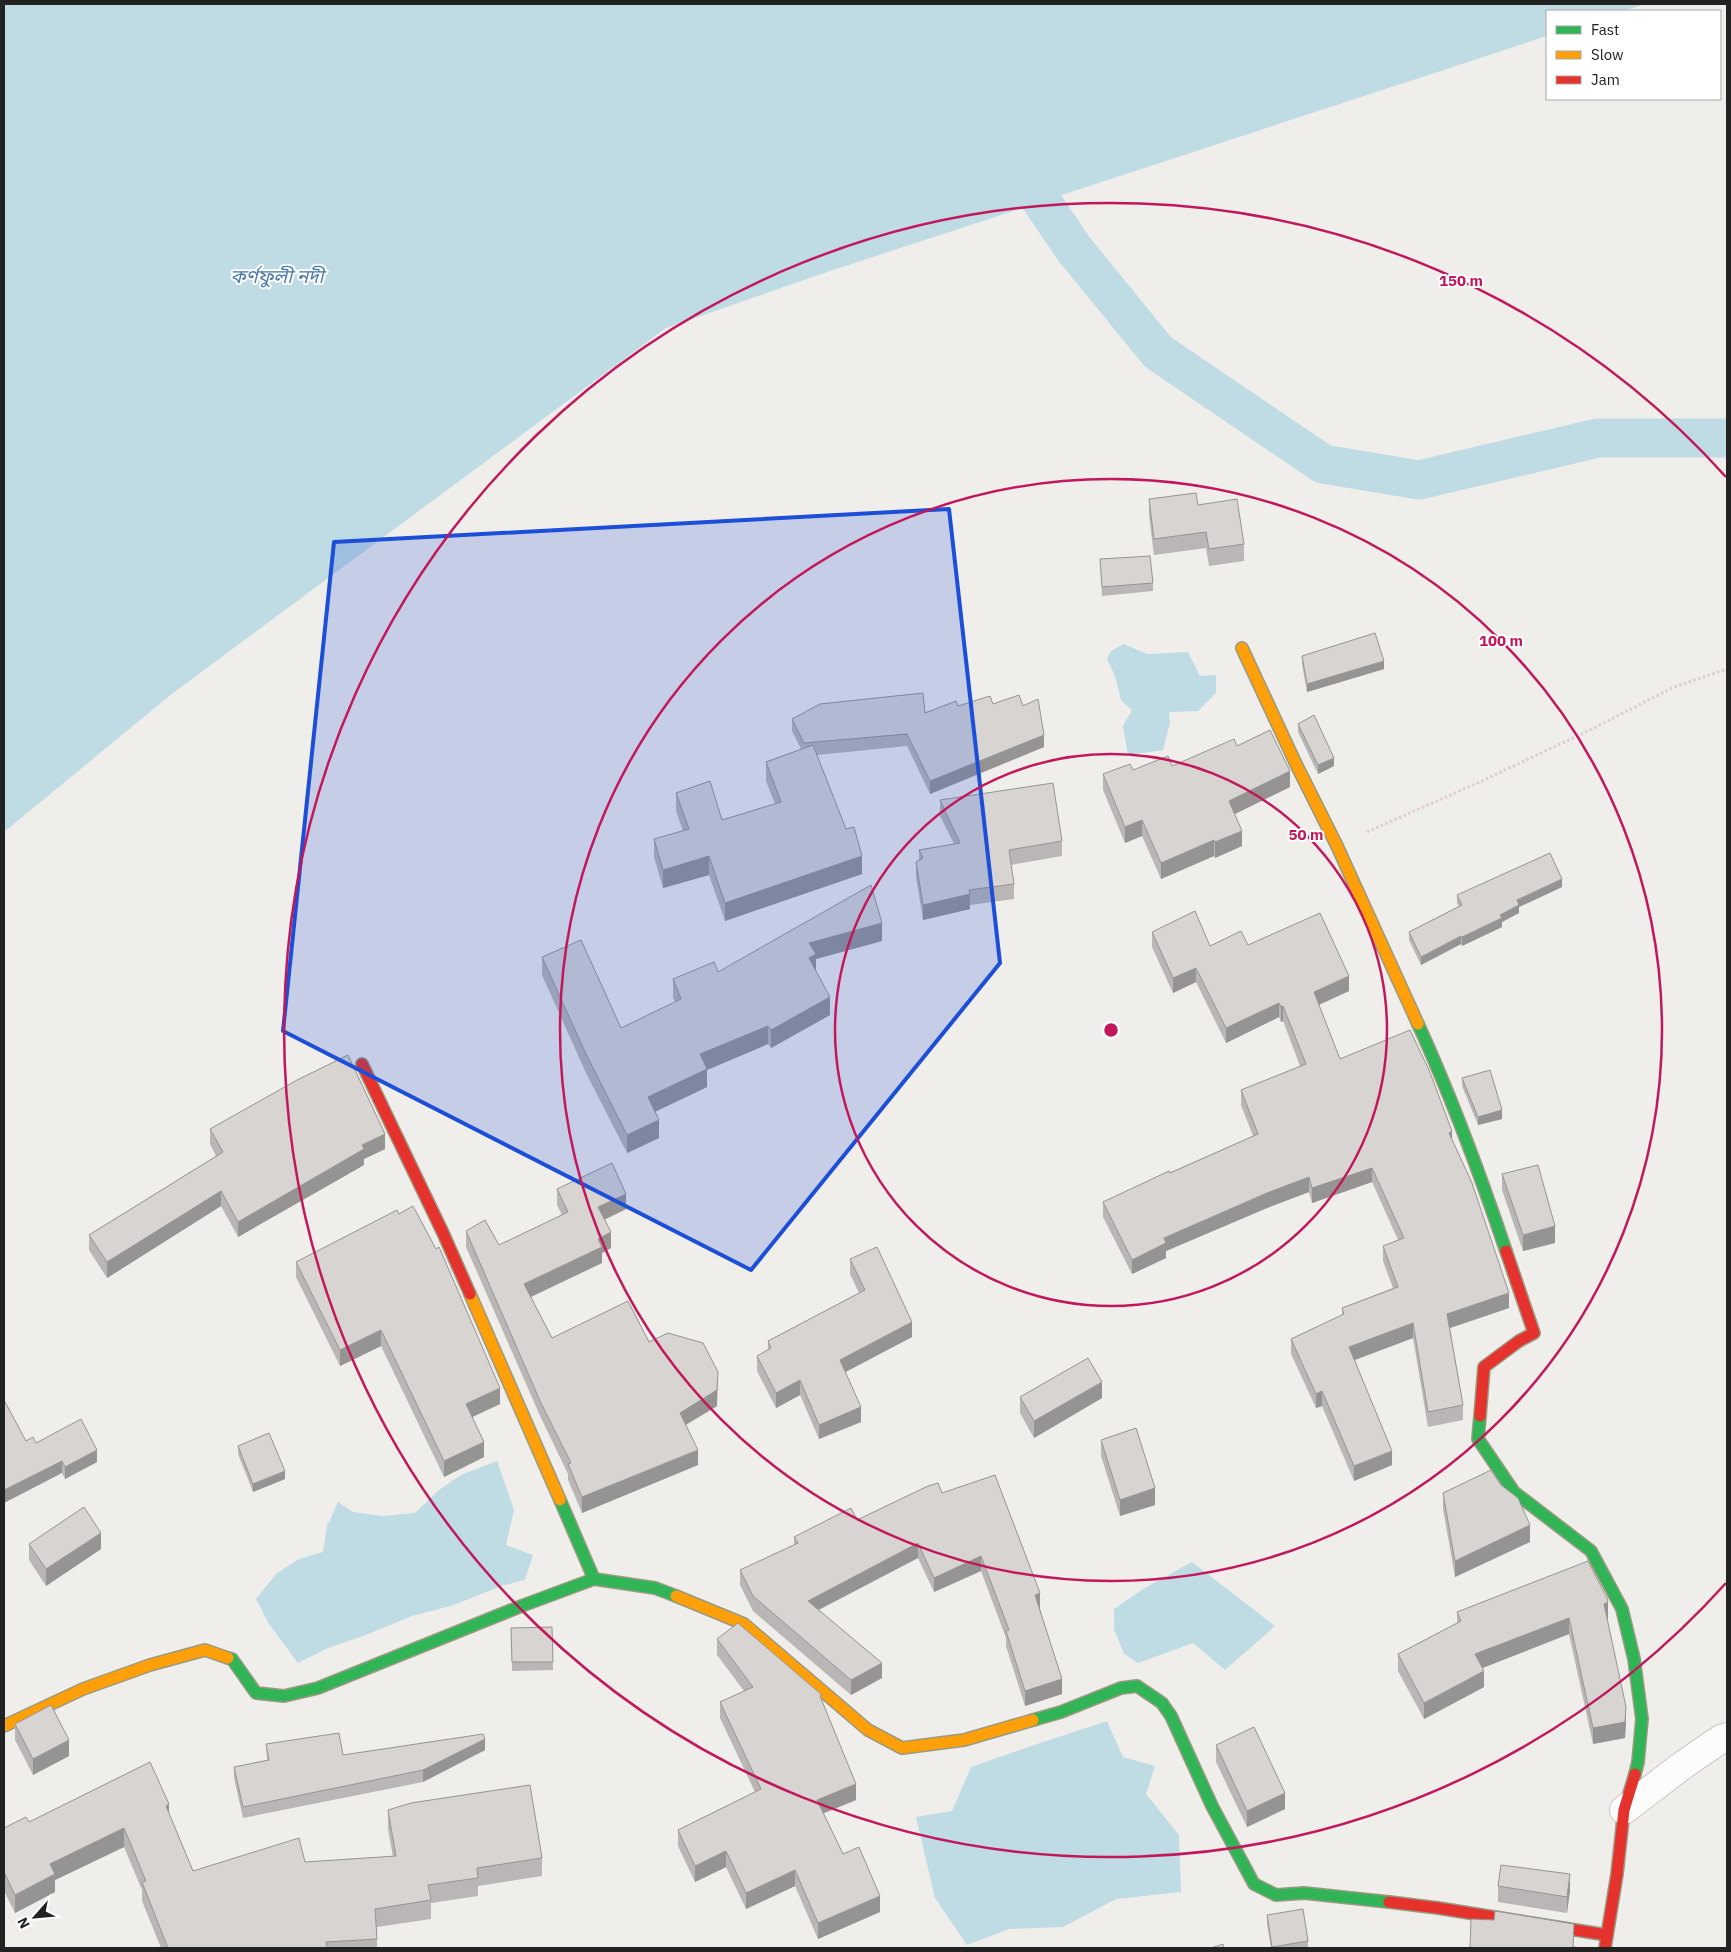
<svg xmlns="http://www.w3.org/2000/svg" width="1731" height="1952" viewBox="0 0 1731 1952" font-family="'IBM Plex Sans','Noto Sans Bengali',sans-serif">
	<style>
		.water { fill: #bfdbe3 }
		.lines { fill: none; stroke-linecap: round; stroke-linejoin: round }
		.canal { stroke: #bfdbe3; stroke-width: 39 }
		.street-casing { stroke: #c9c8c7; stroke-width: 30 }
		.fast-casing { stroke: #999a82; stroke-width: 14 }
		.slow-casing { stroke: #999a82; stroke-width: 14 }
		.jam-casing { stroke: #999a82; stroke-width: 14 }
		.path { stroke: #dccecd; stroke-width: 3; stroke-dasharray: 2.5 2.5; stroke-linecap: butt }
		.street { stroke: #fdfcfc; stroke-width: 28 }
		.fast { stroke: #30b455; stroke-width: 11 }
		.slow { stroke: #ff9f0a; stroke-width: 11 }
		.jam { stroke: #e5322d; stroke-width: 11 }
		.wall { fill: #b9b6b5 }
		.shaded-wall { fill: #969493 }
		.building { fill: #d7d4d2; stroke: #969493 }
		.marked { fill: #1d4ed8; fill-opacity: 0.2; stroke: #1d4ed8; stroke-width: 4; stroke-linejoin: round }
		.ring { fill: none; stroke: #c2185b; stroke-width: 2.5 }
		.labels { text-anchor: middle; stroke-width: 4; stroke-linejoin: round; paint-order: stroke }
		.water-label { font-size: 19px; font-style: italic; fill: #4a7aab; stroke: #fff }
		.centre { fill: #c2185b; stroke: #fff; stroke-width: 2.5 }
		.ring-label { font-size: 15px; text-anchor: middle; font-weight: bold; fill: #c2185b; stroke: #fff; stroke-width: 4; stroke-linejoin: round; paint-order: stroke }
	</style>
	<rect width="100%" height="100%" fill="#f0eeeb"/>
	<g class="water">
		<polygon points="4,4 1646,4 1623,11 1547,11 1547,36 827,272 666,328 173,693 4,832"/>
		<polygon points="1124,644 1147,654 1188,652 1200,676 1216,675 1216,693 1198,711 1169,712 1170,723 1163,750 1128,755 1123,726 1132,710 1121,700 1115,676 1107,659 1111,651"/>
		<polygon points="497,1461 514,1510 506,1545 533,1555 525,1580 501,1586 454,1605 412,1616 366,1635 328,1648 298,1663 269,1624 256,1599 276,1574 299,1559 323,1552 327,1526 338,1502 353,1512 383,1516 415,1513 439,1490 461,1475"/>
		<polygon points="1192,1562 1275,1626 1225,1670 1193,1643 1138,1663 1124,1654 1114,1629 1114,1609 1143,1589"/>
		<polygon points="1107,1721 1123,1757 1155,1766 1146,1794 1179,1835 1181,1892 1116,1899 1063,1927 1009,1929 967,1945 935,1898 916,1817 952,1811 971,1767 1028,1747"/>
	</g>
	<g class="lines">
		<polyline class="canal" points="1012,158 1074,249 1158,352 1323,464 1419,480 1598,438 1727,438"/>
		<defs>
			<polyline id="street" points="1624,1810 1683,1765 1721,1739 1727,1737"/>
			<g id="fast">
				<path d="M1418,1024C1452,1098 1480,1174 1506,1251"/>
				<polyline points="1480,1416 1478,1439 1514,1492 1591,1551 1622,1609 1634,1659 1642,1719 1638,1762 1635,1774"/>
				<polyline points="560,1500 594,1579"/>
				<polyline points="228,1658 232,1659 256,1693 284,1696 318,1688 524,1605 594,1579 655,1588 676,1596"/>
				<polyline points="1033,1720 1061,1712 1121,1688 1137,1686 1162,1703 1171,1716 1212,1806 1254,1884 1276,1895 1304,1893 1389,1902"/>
			</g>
			<g id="slow">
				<polyline points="1242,648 1295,762 1337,846 1418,1024"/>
				<polyline points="470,1294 560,1500"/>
				<polyline points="676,1596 744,1624 868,1730 902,1748 964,1740 1033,1720"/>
				<polyline points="4,1726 83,1689 150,1665 205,1650 228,1658"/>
			</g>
			<g id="jam">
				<polyline points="362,1064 443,1233 470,1294"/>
				<polyline points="1480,1416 1484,1367 1519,1341 1534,1333 1506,1251"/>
				<polyline points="1389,1902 1438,1908 1607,1935"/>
				<polyline points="1605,1948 1617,1874 1624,1810 1635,1774"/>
			</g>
		</defs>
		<use href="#street" class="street-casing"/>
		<use href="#fast" class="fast-casing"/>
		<use href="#slow" class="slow-casing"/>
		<use href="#jam" class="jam-casing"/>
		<polyline class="path" points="1367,832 1482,781 1592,729 1674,687 1727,669"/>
		<use href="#street" class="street"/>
		<use href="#fast" class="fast"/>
		<use href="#slow" class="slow"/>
		<use href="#jam" class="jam"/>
	</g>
	<g class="wall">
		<polygon points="1149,499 1198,505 1244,544 1244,561 1209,566 1206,548 1154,555 1149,516"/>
		<polygon points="1100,559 1153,583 1153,591 1102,596"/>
		<polygon points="1302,656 1384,669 1307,692 1302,664"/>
		<polygon points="993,704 1023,706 1044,747 930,794 907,746 817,755 862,874 725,921 709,875 663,888 654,857 654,839 683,831 676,811 676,793 722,820 775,804 766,781 766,762 801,749 792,731 792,719 925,713 958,706"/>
		<polygon points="1298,724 1334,766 1318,774 1298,732"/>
		<polygon points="1237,746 1290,787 1234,814 1242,846 1215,858 1214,856 1161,879 1142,836 1125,843 1103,790 1103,774 1172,766"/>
		<polygon points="940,800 1062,841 1062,856 1011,865 1014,884 1014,899 970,905 970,909 923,920 916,877 916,862 919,861 919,850 954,844 940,816"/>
		<polygon points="1562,887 1519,907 1519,913 1502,922 1502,927 1462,946 1461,944 1421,965 1409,940 1409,932 1459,906 1457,903 1457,895"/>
		<polygon points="1152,932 1210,946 1248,945 1349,991 1319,1005 1340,1059 1452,1140 1509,1308 1450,1328 1463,1405 1463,1420 1428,1427 1413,1338 1355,1360 1392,1465 1354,1481 1322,1406 1316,1408 1291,1354 1291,1339 1342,1315 1342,1308 1393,1288 1383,1261 1383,1246 1398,1240 1372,1182 1312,1203 1309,1192 1267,1208 1166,1251 1166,1258 1132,1274 1103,1217 1103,1202 1253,1136 1241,1105 1241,1090 1300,1066 1283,1021 1281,1022 1279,1017 1226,1043 1196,982 1173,993 1152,947"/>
		<polygon points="882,941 816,959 816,970 830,1015 771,1048 768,1044 707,1070 707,1087 655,1112 659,1138 627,1153 586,1073 542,975 542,957 621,1028 675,1002 673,998 673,979 718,972"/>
		<polygon points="1462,1078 1502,1119 1478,1125 1462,1086"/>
		<polygon points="210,1129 385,1149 364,1159 364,1165 238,1237 221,1206 107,1278 89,1250 89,1235 216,1156 210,1144"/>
		<polygon points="1502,1174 1555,1243 1523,1251 1502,1190"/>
		<polygon points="557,1189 626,1209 605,1219 611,1248 602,1253 602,1263 531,1297 552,1338 649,1342 717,1406 686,1425 698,1465 582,1513 568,1480 568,1474 541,1418 466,1247 466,1231 499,1245 562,1215 557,1205"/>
		<polygon points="850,1259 912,1337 845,1372 861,1422 819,1439 800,1395 776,1408 757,1371 757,1356 768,1350 768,1341 859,1293 850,1274"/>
		<polygon points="296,1262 500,1404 472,1417 484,1457 444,1477 381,1346 340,1366 296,1277"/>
		<polygon points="1020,1397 1102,1398 1034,1438 1020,1413"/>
		<polygon points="1101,1440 1155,1505 1120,1516 1101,1456"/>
		<polygon points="26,1441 36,1443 97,1462 65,1479 62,1473"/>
		<polygon points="238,1446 285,1479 253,1492 238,1454"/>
		<polygon points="942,1493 1040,1608 1062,1694 1025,1706 1006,1646 1006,1638 981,1571 934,1592 918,1558 819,1610 882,1678 851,1695 753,1611 740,1585 740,1570 794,1545 794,1537 857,1520"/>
		<polygon points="1443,1493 1530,1542 1455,1577 1443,1509"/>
		<polygon points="29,1544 101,1549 46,1586 29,1560"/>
		<polygon points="1457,1612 1608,1619 1607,1619 1626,1723 1625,1738 1593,1744 1569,1634 1482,1668 1484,1687 1424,1719 1398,1671 1398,1654 1457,1623"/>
		<polygon points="552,1627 553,1670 512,1671 511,1628"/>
		<polygon points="717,1639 822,1701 856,1800 823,1813 843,1854 880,1912 818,1939 795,1886 746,1909 726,1867 695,1882 678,1846 678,1830 755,1792 720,1718 720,1702 744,1691 717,1655"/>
		<polygon points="15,1724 69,1756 33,1775 15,1740"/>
		<polygon points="266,1744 343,1755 485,1750 423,1782 243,1818 234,1778 234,1767 267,1760"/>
		<polygon points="1216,1745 1285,1809 1247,1827 1216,1762"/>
		<polygon points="388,1810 542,1858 542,1876 478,1886 478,1896 431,1903 431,1919 377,1927 377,1948 161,1948 142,1901 142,1890 124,1847 55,1880 55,1892 15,1913 4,1891 4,1828 29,1822 169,1815 193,1871 305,1862 393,1857 388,1829"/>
		<polygon points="1498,1886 1570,1890 1567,1913 1498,1902"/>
		<polygon points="1267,1915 1308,1941 1308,1948 1271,1948 1267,1924"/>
	</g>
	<g class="shaded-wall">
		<polygon points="1384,661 1384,669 1307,692 1307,684"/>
		<polygon points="1044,735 1044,747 930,794 930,781"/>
		<polygon points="1334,758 1334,766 1318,774 1318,765"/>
		<polygon points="1290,771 1290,787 1229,817 1229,801"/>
		<polygon points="1142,820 1142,836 1125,843 1125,827"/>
		<polygon points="1242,831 1242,846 1215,858 1215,842"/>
		<polygon points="1214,840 1214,856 1161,879 1161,863"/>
		<polygon points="709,856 709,875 663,888 663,870"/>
		<polygon points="862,856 862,874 725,921 725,903"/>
		<polygon points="1562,879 1562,887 1519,907 1519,913 1502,922 1502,927 1462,946 1462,937 1517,900"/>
		<polygon points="970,894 970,909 923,920 923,905"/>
		<polygon points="882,923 882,941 816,959 816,973 809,976 809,943"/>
		<polygon points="1461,936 1461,944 1421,965 1421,957"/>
		<polygon points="1196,968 1196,982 1173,993 1173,978"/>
		<polygon points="1349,976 1349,991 1314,1007 1314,992"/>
		<polygon points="830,997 830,1015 771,1048 771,1030"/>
		<polygon points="1279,1003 1279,1017 1226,1043 1226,1028"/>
		<polygon points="1283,1006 1283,1021 1281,1022 1281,1007"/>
		<polygon points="768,1026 768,1044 707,1070 707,1087 648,1115 648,1097 700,1054"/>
		<polygon points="1502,1110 1502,1119 1478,1125 1478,1117"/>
		<polygon points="659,1120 659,1138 627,1153 627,1135"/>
		<polygon points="1452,1131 1452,1146 1449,1133"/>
		<polygon points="385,1134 385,1149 364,1159 364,1165 238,1237 238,1222 362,1145"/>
		<polygon points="1372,1168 1372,1182 1312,1203 1312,1188"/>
		<polygon points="1309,1177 1309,1192 1267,1208 1166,1251 1166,1258 1132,1274 1132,1260 1164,1238 1267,1193"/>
		<polygon points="221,1191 221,1206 107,1278 107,1262"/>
		<polygon points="626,1194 626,1209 598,1223 598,1207"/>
		<polygon points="1555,1226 1555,1243 1523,1251 1523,1235"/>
		<polygon points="611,1232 611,1248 602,1253 602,1263 524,1300 524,1284 598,1239"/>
		<polygon points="1509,1293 1509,1308 1447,1329 1447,1314"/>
		<polygon points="912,1322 912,1337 840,1375 840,1360"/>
		<polygon points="1413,1323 1413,1338 1349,1362 1349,1347"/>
		<polygon points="381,1330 381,1346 340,1366 340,1350"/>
		<polygon points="718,1372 717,1406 680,1428 680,1413"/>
		<polygon points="800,1380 800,1395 776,1408 776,1393"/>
		<polygon points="1102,1382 1102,1398 1034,1438 1034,1421"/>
		<polygon points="500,1388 500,1404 466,1420 466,1404"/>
		<polygon points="1322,1391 1322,1406 1316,1408 1316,1394"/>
		<polygon points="861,1407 861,1422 819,1439 819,1425"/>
		<polygon points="484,1442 484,1457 444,1477 444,1461"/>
		<polygon points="97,1450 97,1462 65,1479 65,1467"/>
		<polygon points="698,1450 698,1465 582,1513 582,1497"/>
		<polygon points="1392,1451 1392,1465 1354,1481 1354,1466"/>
		<polygon points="62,1461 62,1473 4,1503 4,1490"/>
		<polygon points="285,1471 285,1479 253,1492 253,1484"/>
		<polygon points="1155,1488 1155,1505 1120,1516 1120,1500"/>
		<polygon points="1530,1525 1530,1542 1455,1577 1455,1561"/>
		<polygon points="101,1533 101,1549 46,1586 46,1569"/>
		<polygon points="918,1543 918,1558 808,1615 808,1601"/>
		<polygon points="981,1556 981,1571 934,1592 934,1578"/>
		<polygon points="1040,1593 1040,1608 1035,1610 1035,1595"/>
		<polygon points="1608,1602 1608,1619 1604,1620 1604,1604"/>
		<polygon points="1569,1618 1569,1634 1475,1671 1475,1654"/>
		<polygon points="882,1663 882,1678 851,1695 851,1680"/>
		<polygon points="1484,1671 1484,1687 1424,1719 1424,1703"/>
		<polygon points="1062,1679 1062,1694 1025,1706 1025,1691"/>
		<polygon points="1626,1707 1626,1723 1625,1738 1593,1744 1593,1728"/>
		<polygon points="485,1739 485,1750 423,1782 423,1770"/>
		<polygon points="69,1740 69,1756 33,1775 33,1759"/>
		<polygon points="856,1784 856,1800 817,1816 817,1800"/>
		<polygon points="1285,1793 1285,1809 1247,1827 1247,1811"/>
		<polygon points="169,1804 169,1823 166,1806"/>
		<polygon points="124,1828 124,1847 55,1880 55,1892 15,1913 15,1895 50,1864"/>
		<polygon points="726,1851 726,1867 695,1882 695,1866"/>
		<polygon points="795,1870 795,1886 746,1909 746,1893"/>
		<polygon points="1570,1874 1570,1890 1567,1913 1567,1897"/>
		<polygon points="880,1896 880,1912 818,1939 818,1923"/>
	</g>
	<g class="building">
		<polygon points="1196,493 1198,505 1237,499 1244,544 1209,549 1206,532 1154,539 1149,499"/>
		<polygon points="1150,556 1153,583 1102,587 1100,559"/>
		<polygon points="1375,633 1384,661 1307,684 1302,656"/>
		<polygon points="923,693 925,713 956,701 958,706 990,696 993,704 1019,695 1023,706 1038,699 1044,735 930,781 907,734 804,743 792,719 820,704"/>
		<polygon points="1314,715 1334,758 1318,765 1298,724"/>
		<polygon points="1270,730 1290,771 1229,801 1242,831 1215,842 1214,840 1161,863 1142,820 1125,827 1103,774 1130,764 1133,770 1168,756 1172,766 1234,739 1237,746"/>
		<polygon points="813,745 846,829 854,827 862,856 725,903 709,856 663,870 654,839 689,829 676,793 710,781 722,820 781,802 766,762"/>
		<polygon points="1053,783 1062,841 1009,850 1014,884 969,890 970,894 923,905 916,862 923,858 919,850 960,843 940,800"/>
		<polygon points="1550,853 1562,879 1517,900 1519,905 1500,915 1502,918 1462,937 1461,936 1421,957 1409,932 1462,905 1457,895"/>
		<polygon points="871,885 882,923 809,943 816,954 809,958 830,997 771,1030 768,1026 700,1054 707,1069 648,1097 659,1120 627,1135 586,1054 542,957 581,940 621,1028 681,999 673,979 714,962 718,972"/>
		<polygon points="1195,911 1210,946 1241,931 1248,945 1320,913 1349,976 1314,992 1340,1059 1410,1030 1429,1070 1452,1131 1449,1133 1472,1183 1509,1293 1447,1314 1463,1405 1428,1412 1413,1323 1349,1347 1392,1451 1354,1466 1322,1391 1316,1394 1291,1339 1344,1314 1342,1308 1398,1287 1383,1246 1404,1238 1372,1168 1312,1188 1309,1177 1267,1193 1164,1238 1166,1243 1132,1260 1103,1202 1169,1171 1170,1173 1258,1134 1241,1090 1306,1064 1283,1006 1281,1007 1279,1003 1226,1028 1196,968 1173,978 1152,932"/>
		<polygon points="348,1055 385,1134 362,1145 364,1149 238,1222 221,1191 107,1262 89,1235 223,1152 210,1129 297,1080"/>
		<polygon points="1490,1070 1502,1110 1478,1117 1462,1078"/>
		<polygon points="612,1163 626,1194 598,1207 611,1232 598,1239 602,1247 524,1284 552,1338 628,1301 649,1342 668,1333 703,1343 718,1372 717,1390 680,1413 698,1450 582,1497 568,1464 571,1463 541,1403 466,1231 485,1220 499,1245 568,1212 557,1189"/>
		<polygon points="1538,1165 1555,1226 1523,1235 1502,1174"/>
		<polygon points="413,1206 436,1249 439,1247 500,1388 466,1404 484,1442 444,1461 381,1330 340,1350 296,1262 397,1210 399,1214"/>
		<polygon points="877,1247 912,1322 840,1360 861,1407 819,1425 800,1380 776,1393 757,1356 771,1348 768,1341 865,1290 850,1259"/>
		<polygon points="1088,1358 1102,1382 1034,1421 1020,1397"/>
		<polygon points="4,1400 26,1441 33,1437 36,1443 81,1419 97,1450 65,1467 62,1461 4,1490"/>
		<polygon points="1136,1428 1155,1488 1120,1500 1101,1440"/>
		<polygon points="269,1433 285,1471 253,1484 238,1446"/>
		<polygon points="1491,1470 1501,1485 1518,1498 1530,1525 1455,1561 1443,1493"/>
		<polygon points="995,1475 1040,1593 1035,1595 1062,1679 1025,1691 1006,1631 1009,1630 981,1556 934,1578 918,1543 808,1601 882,1663 851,1680 753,1596 740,1570 798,1543 794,1537 851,1508 857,1520 928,1486 938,1483 942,1493"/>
		<polygon points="84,1507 101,1533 46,1569 29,1544"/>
		<polygon points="1588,1561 1607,1598 1608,1602 1604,1604 1626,1707 1625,1722 1593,1728 1569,1618 1475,1654 1484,1671 1424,1703 1398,1654 1461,1621 1457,1612"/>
		<polygon points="738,1623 822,1695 820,1696 856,1784 817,1800 843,1854 859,1847 880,1896 818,1923 795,1870 746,1893 726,1851 695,1866 678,1830 761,1789 720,1702 753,1687 717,1639"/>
		<polygon points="552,1627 553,1662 512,1662 511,1628"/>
		<polygon points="51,1705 69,1740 33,1759 15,1724"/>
		<polygon points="1254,1727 1285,1793 1247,1811 1216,1745"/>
		<polygon points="339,1733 343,1755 483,1734 485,1739 423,1770 243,1807 234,1767 269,1760 266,1744"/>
		<polygon points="150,1762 169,1804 166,1806 193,1871 299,1838 305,1862 396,1856 388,1810 411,1803 530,1785 542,1858 477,1868 478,1878 428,1885 431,1900 375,1909 377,1939 326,1942 327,1948 168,1948 142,1882 146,1881 124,1828 50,1864 55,1874 15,1895 4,1872 4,1828 26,1817 29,1822"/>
		<polygon points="1501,1865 1570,1874 1567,1897 1498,1886"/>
		<polygon points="1303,1909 1308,1941 1272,1947 1267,1915"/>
		<polygon points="1495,1911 1574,1924 1573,1947 1582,1948 1470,1948 1471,1919 1494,1920"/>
		<polygon points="1223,1944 1224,1948 1211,1948"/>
	</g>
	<path class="marked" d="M949,509L1000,963L751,1270L283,1031L334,542Z"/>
	<g class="ring">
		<circle cx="1111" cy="1030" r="276"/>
		<circle cx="1111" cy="1030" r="551"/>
		<path d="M1726 1583A827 827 0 1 1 1726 477"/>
	</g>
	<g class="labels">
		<g class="water-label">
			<text x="277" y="283">কর্ণফুলী নদী</text>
		</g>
	</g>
	<circle cx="1111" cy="1030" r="8" class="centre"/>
	<g class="ring-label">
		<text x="1461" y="286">150 m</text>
		<text x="1501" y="646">100 m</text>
		<text x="1306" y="840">50 m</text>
	</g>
	<rect width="1731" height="1952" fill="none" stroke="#222222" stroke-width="10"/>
	<rect x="1546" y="10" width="175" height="90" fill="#ffffff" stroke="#a7a7a7"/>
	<rect x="1556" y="26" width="25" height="8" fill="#30b455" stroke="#a7a7a7"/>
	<text x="1591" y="35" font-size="15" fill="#222222">Fast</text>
	<rect x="1556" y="51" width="25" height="8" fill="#ff9f0a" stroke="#a7a7a7"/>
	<text x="1591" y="60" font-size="15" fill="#222222">Slow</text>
	<rect x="1556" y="76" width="25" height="8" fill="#e5322d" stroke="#a7a7a7"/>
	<text x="1591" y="85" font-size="15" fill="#222222">Jam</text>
	<g transform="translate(35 1917) rotate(243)" stroke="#ffffff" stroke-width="4" paint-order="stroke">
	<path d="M0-4L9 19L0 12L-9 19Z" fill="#222222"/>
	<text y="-8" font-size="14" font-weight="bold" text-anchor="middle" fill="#222222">N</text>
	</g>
</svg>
